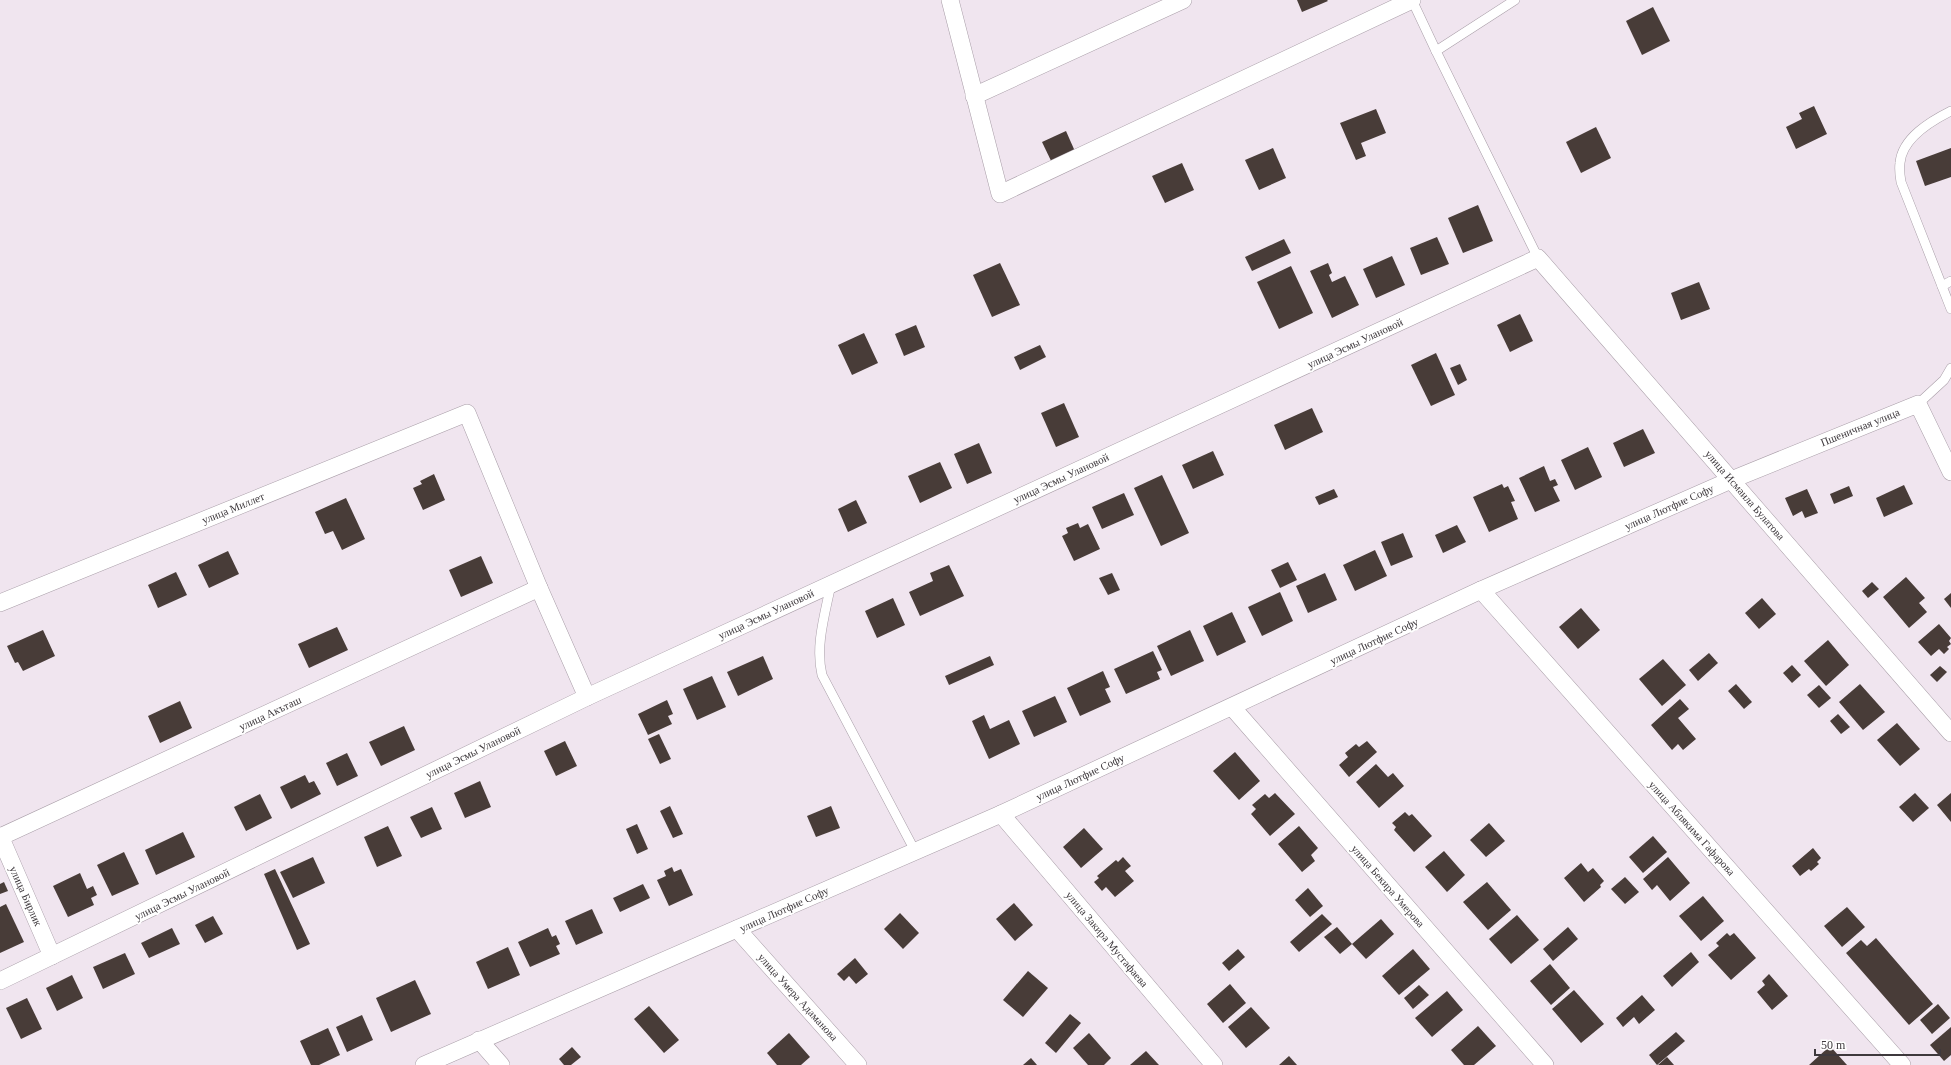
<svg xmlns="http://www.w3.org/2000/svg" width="1951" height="1065" viewBox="0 0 1951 1065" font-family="'Times New Roman',serif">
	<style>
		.building { fill: #483c38 }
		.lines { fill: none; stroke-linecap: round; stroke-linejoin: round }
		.lane-casing { stroke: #a99ea8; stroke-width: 10 }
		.street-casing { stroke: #a99ea8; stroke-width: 18 }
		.lane { stroke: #fff; stroke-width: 9 }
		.street { stroke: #fff; stroke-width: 17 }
		.labels { text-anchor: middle; stroke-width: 4; stroke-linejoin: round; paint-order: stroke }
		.street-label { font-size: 11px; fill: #3e393d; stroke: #fff }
	</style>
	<rect width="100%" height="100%" fill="#f0e5ef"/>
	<g class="building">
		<polygon points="1297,0 1327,0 1328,1 1302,12"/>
		<polygon points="1653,7 1670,41 1642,55 1626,21"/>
		<polygon points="1814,106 1827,134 1796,149 1786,127 1802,119 1799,113"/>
		<polygon points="1376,109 1386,133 1361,143 1366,156 1356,160 1340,123"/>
		<polygon points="1596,127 1611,158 1581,173 1566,142"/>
		<polygon points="1066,131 1077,156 1054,167 1042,142"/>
		<polygon points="1273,148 1286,178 1259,190 1245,160"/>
		<polygon points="1951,148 1951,177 1925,186 1916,161"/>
		<polygon points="1182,163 1194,190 1165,203 1152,176"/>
		<polygon points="1478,205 1493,241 1463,253 1448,218"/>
		<polygon points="1437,237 1449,264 1421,275 1410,248"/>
		<polygon points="1284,239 1291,253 1252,271 1245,257"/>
		<polygon points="1392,256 1405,285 1376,298 1363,269"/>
		<polygon points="1000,263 1020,305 992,317 973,275"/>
		<polygon points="1328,263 1332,273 1329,275 1332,282 1345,276 1359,305 1332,318 1310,271"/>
		<polygon points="1291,266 1313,313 1279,329 1257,282"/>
		<polygon points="1699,282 1710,309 1681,320 1671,293"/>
		<polygon points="1520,314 1533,341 1510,352 1497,325"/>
		<polygon points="916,325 925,347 904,356 895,334"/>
		<polygon points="864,333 878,363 852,375 838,345"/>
		<polygon points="1040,345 1046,357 1020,370 1014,357"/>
		<polygon points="1436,353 1455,395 1431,406 1411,365"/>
		<polygon points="1460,364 1467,380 1458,385 1450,368"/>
		<polygon points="1064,403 1079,437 1056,447 1041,413"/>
		<polygon points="1312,408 1323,432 1285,450 1274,425"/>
		<polygon points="1643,429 1655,453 1624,467 1613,443"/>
		<polygon points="979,443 992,473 967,484 954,454"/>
		<polygon points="1588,447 1602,477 1575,490 1561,460"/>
		<polygon points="1213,451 1224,475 1193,489 1182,465"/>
		<polygon points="940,462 952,488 920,503 908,476"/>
		<polygon points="1544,466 1550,481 1555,479 1558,485 1553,487 1560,501 1535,512 1519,478"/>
		<polygon points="434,474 445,500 423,510 413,488 422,484 420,481"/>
		<polygon points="1162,475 1189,533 1161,546 1134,488"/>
		<polygon points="1502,484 1504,488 1508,486 1515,501 1511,502 1518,519 1489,532 1473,497"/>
		<polygon points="1904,485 1913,504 1884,517 1876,498"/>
		<polygon points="1849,486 1853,496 1834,504 1830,494"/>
		<polygon points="1334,489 1338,497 1319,505 1315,497"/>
		<polygon points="1807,489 1818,513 1805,518 1802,511 1793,516 1785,498"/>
		<polygon points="1124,493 1134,515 1102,529 1092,507"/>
		<polygon points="346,498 365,539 342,550 333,531 325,534 315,512"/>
		<polygon points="856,500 867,523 848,532 838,509"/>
		<polygon points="1078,523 1080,528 1088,524 1100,549 1074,561 1062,536 1068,533 1066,528"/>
		<polygon points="1457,525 1466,542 1443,553 1435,535"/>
		<polygon points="1403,533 1413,557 1391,566 1381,542"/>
		<polygon points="1375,550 1387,576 1355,591 1343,565"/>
		<polygon points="228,551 239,574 209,588 198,565"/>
		<polygon points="481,556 493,583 461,597 449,570"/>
		<polygon points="1288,562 1297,580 1280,588 1271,570"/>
		<polygon points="949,565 964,596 920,616 909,592 933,581 930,573"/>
		<polygon points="176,572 187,595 158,608 148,585"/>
		<polygon points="1112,573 1120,590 1108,595 1099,578"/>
		<polygon points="1325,573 1337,600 1308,613 1296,586"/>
		<polygon points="1906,577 1925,598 1919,603 1927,612 1909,628 1883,597"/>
		<polygon points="1872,582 1879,589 1868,598 1862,591"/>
		<polygon points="1280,592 1293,621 1262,636 1248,607"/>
		<polygon points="1951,593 1951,608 1944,599"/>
		<polygon points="893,598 905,625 877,638 865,611"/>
		<polygon points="1762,598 1776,614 1759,629 1745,613"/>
		<polygon points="1581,608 1600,630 1578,649 1559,627"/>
		<polygon points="1232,612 1246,642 1217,656 1203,626"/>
		<polygon points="1939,624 1951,638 1949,641 1951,644 1947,647 1949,649 1944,654 1939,649 1931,656 1918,642"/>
		<polygon points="337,627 348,650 309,668 298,644"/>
		<polygon points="43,630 55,656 23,671 18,662 15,663 7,646"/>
		<polygon points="1190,630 1204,661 1171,676 1157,646"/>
		<polygon points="1828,640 1849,665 1826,686 1804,661"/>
		<polygon points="1153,651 1162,670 1157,672 1160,679 1126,694 1114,669"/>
		<polygon points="1709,653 1718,663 1698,681 1689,670"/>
		<polygon points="763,656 773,679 738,696 727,672"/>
		<polygon points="990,656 994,665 949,685 945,676"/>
		<polygon points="1663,659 1686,685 1662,706 1639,679"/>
		<polygon points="1792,665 1801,675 1792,683 1783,673"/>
		<polygon points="1940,666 1947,672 1937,682 1930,675"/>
		<polygon points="1103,671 1110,687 1105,689 1111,702 1080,716 1067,688"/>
		<polygon points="712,676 726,707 697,720 683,689"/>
		<polygon points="1736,684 1752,702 1744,709 1728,691"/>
		<polygon points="1860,684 1885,712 1863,730 1839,702"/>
		<polygon points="1819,685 1831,698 1819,708 1807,695"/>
		<polygon points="1055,696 1067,722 1034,737 1022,711"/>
		<polygon points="1680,699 1689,709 1678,718 1696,739 1683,750 1678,744 1672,750 1651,725"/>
		<polygon points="667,700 673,714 668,716 672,724 648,735 638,714"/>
		<polygon points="180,701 192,728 160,743 148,716"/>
		<polygon points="1838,714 1850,727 1841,734 1830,721"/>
		<polygon points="984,715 990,729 1009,720 1020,744 989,759 972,721"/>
		<polygon points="1897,723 1920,749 1900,766 1877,740"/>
		<polygon points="404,726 415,750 381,766 369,742"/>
		<polygon points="659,734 671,759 660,764 648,739"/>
		<polygon points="565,741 577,766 556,776 544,751"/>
		<polygon points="1367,741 1377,752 1349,777 1339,765 1348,757 1345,753 1356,744 1359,747"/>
		<polygon points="1235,752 1260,781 1239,800 1213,771"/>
		<polygon points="347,753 358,776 337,786 326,763"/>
		<polygon points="1376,764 1388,777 1393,773 1404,786 1379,808 1356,782"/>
		<polygon points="305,775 309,783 314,781 321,794 291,809 280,787"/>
		<polygon points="480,781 491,807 465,818 454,793"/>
		<polygon points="1275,793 1295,814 1270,836 1251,814 1256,809 1252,805 1265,794 1269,798"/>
		<polygon points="1915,793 1929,808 1913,822 1899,807"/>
		<polygon points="1951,793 1951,822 1937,805"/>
		<polygon points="260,794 272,818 246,831 234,807"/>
		<polygon points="670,806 683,834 673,838 660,811"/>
		<polygon points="831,806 840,828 816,837 807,816"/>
		<polygon points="432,807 442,829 421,838 410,817"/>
		<polygon points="1405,812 1409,816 1412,814 1432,836 1414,852 1394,830 1396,827 1392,823"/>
		<polygon points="1489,823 1505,841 1486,857 1470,840"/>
		<polygon points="637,824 648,849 637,854 626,829"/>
		<polygon points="388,826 402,856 377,867 364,837"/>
		<polygon points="1299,826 1318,848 1311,855 1315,861 1302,872 1278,844"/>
		<polygon points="1084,828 1103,849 1081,868 1063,847"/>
		<polygon points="183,832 195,857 156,875 145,850"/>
		<polygon points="1653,836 1667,852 1643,873 1629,857"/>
		<polygon points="1813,848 1821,858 1817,862 1819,864 1811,871 1809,869 1800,876 1792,866"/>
		<polygon points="1444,851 1465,875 1447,892 1425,867"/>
		<polygon points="124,852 139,884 112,896 97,865"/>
		<polygon points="313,857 325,883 293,898 280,872"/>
		<polygon points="1123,857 1131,866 1125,871 1134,881 1115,897 1106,887 1102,891 1094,882 1099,878 1097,876 1116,860 1118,862"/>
		<polygon points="1668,857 1690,883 1670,901 1657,885 1652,890 1643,879"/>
		<polygon points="1581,863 1588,872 1593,868 1604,881 1600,885 1601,887 1584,902 1564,878"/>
		<polygon points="672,867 674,872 681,869 693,895 669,906 657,880 666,876 664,871"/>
		<polygon points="275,869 310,944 297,950 264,874"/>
		<polygon points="80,873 87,889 93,886 97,895 91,898 94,905 68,917 53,886"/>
		<polygon points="1625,877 1639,892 1625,904 1611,889"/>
		<polygon points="4,882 8,891 0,894 0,884"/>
		<polygon points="1487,882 1511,910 1488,930 1463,902"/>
		<polygon points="643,884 650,898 620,912 613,898"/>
		<polygon points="1308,888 1323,906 1310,917 1295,900"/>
		<polygon points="1703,896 1724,921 1701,941 1679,916"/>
		<polygon points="1014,903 1033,925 1015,941 996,919"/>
		<polygon points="6,904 24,942 0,953 0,907"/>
		<polygon points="1847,907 1865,927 1842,947 1824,926"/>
		<polygon points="592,909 603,933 576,945 565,921"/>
		<polygon points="900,913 919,933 903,949 884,929"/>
		<polygon points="1322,914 1332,924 1299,952 1290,942"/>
		<polygon points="1517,915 1539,940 1511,964 1489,939"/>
		<polygon points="213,916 223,934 205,943 195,925"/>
		<polygon points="1381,919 1394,934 1366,959 1352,944"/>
		<polygon points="1337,927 1352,944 1340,954 1324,937"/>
		<polygon points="1568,927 1578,939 1553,961 1543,949"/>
		<polygon points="172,928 180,944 149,958 141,943"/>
		<polygon points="548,928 552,937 556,935 560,944 556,946 560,954 530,967 518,942"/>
		<polygon points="1727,933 1730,936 1734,933 1756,958 1731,980 1708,955 1719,946 1716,943"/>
		<polygon points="1876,938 1933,1004 1909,1025 1846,953 1861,940 1867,946"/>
		<polygon points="508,947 520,975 488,989 476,962"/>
		<polygon points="1238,949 1245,957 1229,971 1222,963"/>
		<polygon points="1413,949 1430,969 1399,995 1382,976"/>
		<polygon points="1691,952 1699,962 1672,987 1663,976"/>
		<polygon points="125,953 135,974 103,989 93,967"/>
		<polygon points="855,958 868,974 856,984 849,976 844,981 837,974"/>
		<polygon points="1550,964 1570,988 1551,1005 1530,981"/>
		<polygon points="1028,971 1048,988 1023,1017 1003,1000"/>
		<polygon points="1769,974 1788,996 1772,1010 1757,992 1765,985 1762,981"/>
		<polygon points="72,975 83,998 57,1011 46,988"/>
		<polygon points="415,980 431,1014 391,1032 376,998"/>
		<polygon points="1230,984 1246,1003 1223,1023 1207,1004"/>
		<polygon points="1419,985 1429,995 1413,1009 1404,998"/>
		<polygon points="1574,990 1604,1024 1581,1043 1552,1009"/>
		<polygon points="1447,991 1463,1010 1432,1037 1415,1018"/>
		<polygon points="1642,995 1655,1010 1639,1024 1634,1017 1623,1027 1616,1018"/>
		<polygon points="27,998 42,1029 21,1039 6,1008"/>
		<polygon points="1938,1004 1950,1018 1932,1034 1920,1020"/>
		<polygon points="649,1006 679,1040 664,1053 634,1019"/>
		<polygon points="1251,1007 1270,1028 1246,1048 1228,1027"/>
		<polygon points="1070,1014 1081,1023 1056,1053 1045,1043"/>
		<polygon points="362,1015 373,1040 347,1052 336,1027"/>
		<polygon points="1478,1026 1496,1046 1474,1065 1464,1065 1451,1050"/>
		<polygon points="1951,1027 1951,1055 1944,1061 1930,1045"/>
		<polygon points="328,1028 340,1055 319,1065 311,1065 300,1041"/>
		<polygon points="1676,1032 1685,1041 1657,1065 1649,1055"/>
		<polygon points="789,1033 810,1057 801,1065 777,1065 767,1053"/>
		<polygon points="1089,1033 1111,1058 1104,1065 1088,1065 1073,1048"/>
		<polygon points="1830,1046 1847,1065 1809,1065"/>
		<polygon points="572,1047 581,1057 571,1065 564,1065 559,1059"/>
		<polygon points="1146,1051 1159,1065 1130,1065"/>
		<polygon points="1289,1056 1297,1065 1279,1065"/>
		<polygon points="1667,1057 1674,1065 1658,1065"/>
		<polygon points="1031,1058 1037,1065 1023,1065"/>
	</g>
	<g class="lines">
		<defs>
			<g id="lane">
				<polyline points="1412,0 1436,51"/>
				<polyline points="1515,0 1436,51 1538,258"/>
				<path d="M1951,111C1931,121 1902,138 1900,163C1899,169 1900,176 1901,182L1951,309"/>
				<polyline points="1942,286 1951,281"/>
				<polyline points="1918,404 1944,380 1951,368"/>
				<path d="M831,584C825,614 815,646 822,675L915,851"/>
			</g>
			<g id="street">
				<polyline points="950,0 1000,194 1412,0"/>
				<polyline points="974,96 1183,0"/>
				<polyline points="1481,590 1902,1065"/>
				<polyline points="0,603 467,413 539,588 587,697"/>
				<polyline points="1232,707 1545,1065"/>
				<polyline points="1001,814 1214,1065"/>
				<polyline points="0,836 52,956"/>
				<polyline points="0,837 539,588"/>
				<polyline points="737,929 858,1065"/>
				<polyline points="0,981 587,697 1538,258 1951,733"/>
				<polyline points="479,1040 501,1065"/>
				<polyline points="424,1065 1001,814 1481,590 1731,480 1918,404 1951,472"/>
			</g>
		</defs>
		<use href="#lane" class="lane-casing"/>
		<use href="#street" class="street-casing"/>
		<use href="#lane" class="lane"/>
		<use href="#street" class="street"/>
	</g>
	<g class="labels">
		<g class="street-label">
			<text transform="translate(1355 343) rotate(-25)" y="4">улица Эсмы Улановой</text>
			<text transform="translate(1860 427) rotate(-22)" y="4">Пшеничная улица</text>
			<text transform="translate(1061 478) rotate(-25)" y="4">улица Эсмы Улановой</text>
			<text transform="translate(1745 495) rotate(49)" y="4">улица Исмаила Булатова</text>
			<text transform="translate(1669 507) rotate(-24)" y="4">улица Лютфие Софу</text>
			<text transform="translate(233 508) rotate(-22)" y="4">улица Миллет</text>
			<text transform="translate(766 614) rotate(-25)" y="4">улица Эсмы Улановой</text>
			<text transform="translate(1374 641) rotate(-25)" y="4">улица Лютфие Софу</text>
			<text transform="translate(270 713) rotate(-25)" y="4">улица Акъташ</text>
			<text transform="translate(473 752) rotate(-26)" y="4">улица Эсмы Улановой</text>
			<text transform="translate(1080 777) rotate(-25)" y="4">улица Лютфие Софу</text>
			<text transform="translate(1692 828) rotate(48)" y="4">улица Аблякима Гафарова</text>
			<text transform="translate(1388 886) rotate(49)" y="4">улица Бекира Умерова</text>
			<text transform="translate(182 894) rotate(-26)" y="4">улица Эсмы Улановой</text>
			<text transform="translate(26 896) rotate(66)" y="4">улица Бирлик</text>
			<text transform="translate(784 909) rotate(-24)" y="4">улица Лютфие Софу</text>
			<text transform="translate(1107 939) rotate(50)" y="4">улица Закира Мустафаева</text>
			<text transform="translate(798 997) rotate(48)" y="4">улица Умера Адаманова</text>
		</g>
	</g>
	<path d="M1815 1049v6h125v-6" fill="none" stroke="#3e393d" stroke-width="2"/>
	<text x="1821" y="1049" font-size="12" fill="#3e393d" stroke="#ffffff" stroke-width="3" paint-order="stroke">50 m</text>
</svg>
